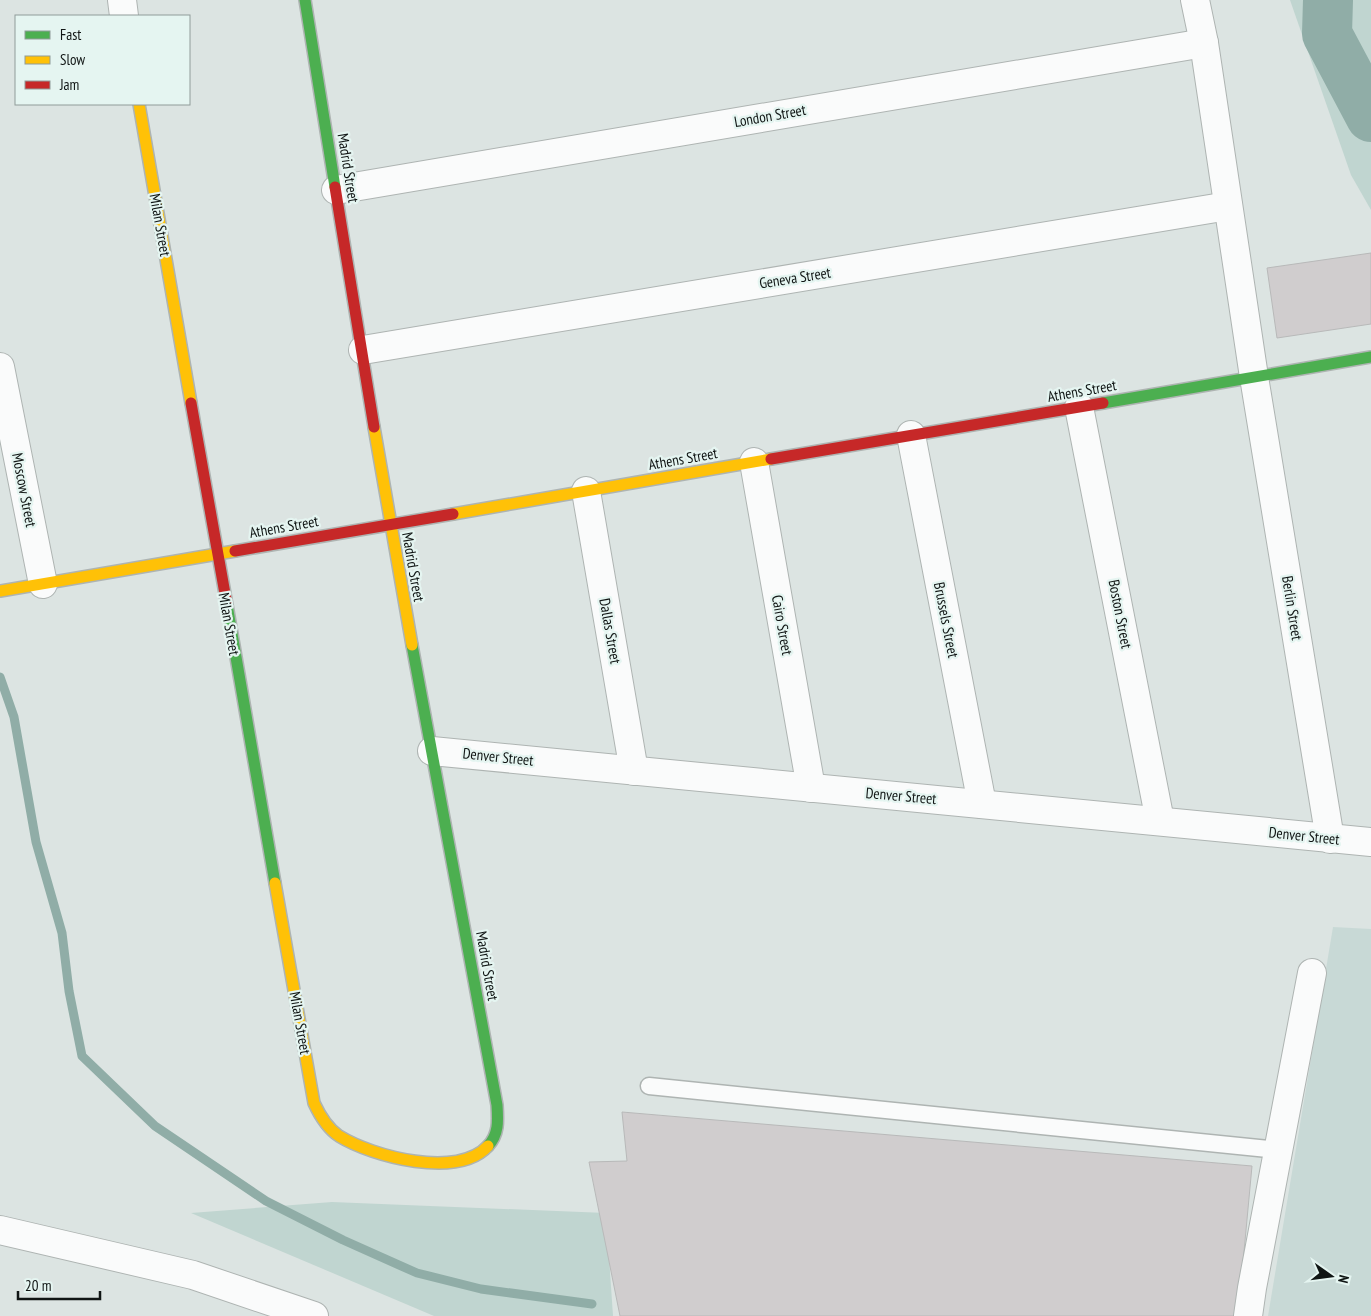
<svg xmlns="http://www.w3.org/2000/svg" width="1371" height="1316" viewBox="0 0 1371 1316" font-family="'PT Sans Narrow',sans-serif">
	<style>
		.built { fill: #c8d9d6 }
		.green { fill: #c0d5d0 }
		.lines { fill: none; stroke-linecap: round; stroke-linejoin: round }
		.stream { stroke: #90ada7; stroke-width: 9 }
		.river { stroke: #90ada7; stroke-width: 50 }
		.building { fill: #d0cdce; stroke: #b8b9b9 }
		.lane-casing { stroke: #aeb4b2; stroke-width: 19 }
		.street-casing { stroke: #aeb4b2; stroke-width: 30 }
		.fast-casing { stroke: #aeb4b2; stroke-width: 14 }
		.slow-casing { stroke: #aeb4b2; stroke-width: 14 }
		.jam-casing { stroke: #aeb4b2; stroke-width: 14 }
		.lane { stroke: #fafbfb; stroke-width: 16 }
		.street { stroke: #fafbfb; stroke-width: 28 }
		.fast { stroke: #4caf50; stroke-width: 11 }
		.slow { stroke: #ffc107; stroke-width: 11 }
		.jam { stroke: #c62828; stroke-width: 11 }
		.labels { text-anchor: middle; stroke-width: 4.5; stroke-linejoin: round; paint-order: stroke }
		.street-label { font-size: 15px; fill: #101514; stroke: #e5f5f1 }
	</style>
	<rect width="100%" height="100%" fill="#dce4e2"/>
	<polygon class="built" points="1333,927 1371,929 1371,1316 1268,1316"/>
	<g class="green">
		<polygon points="1290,0 1371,0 1371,210 1351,175"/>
		<polygon points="332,1202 606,1213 613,1316 434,1316 191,1213"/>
	</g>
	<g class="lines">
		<polyline class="stream" points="0,677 14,717 36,842 62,933 69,991 82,1056 155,1126 266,1201 343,1240 417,1273 481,1289 592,1304"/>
		<polyline class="river" points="1328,0 1327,34 1371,117"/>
	</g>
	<g class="building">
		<polygon points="1371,253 1371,324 1277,338 1267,268"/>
		<polygon points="622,1112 1252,1166 1238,1316 620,1316 589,1162 627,1161"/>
	</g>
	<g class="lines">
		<defs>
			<polyline id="lane" points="649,1086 1278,1150"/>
			<g id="street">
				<polyline points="122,0 124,16"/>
				<polyline points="1195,0 1204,43 1254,377 1330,839"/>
				<polyline points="336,190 1204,43"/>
				<polyline points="363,350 1228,206"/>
				<polyline points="0,367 43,584"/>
				<polyline points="1079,407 1160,821"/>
				<polyline points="911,435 982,804"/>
				<polyline points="754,462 811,788"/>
				<polyline points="586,491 634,771"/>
				<polyline points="432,751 1371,842"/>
				<polyline points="0,1230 193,1275 314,1316"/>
				<polyline points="1248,1316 1252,1288 1312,973"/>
			</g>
			<g id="fast">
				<polyline points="305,0 335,187"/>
				<polyline points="1103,403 1371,357"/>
				<polyline points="227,605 275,883"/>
				<path d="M412,645L497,1105C498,1121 499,1134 488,1146"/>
			</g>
			<g id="slow">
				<polyline points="139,104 191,403"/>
				<polyline points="374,427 412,645"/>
				<polyline points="453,514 771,459"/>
				<polyline points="0,591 235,551"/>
				<path d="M275,883L314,1103C320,1116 327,1128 339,1136C373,1157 458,1179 488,1146"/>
			</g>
			<g id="jam">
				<polyline points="335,187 374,427"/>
				<polyline points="191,403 227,605"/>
				<polyline points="771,459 1103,403"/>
				<polyline points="235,551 453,514"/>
			</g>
		</defs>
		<use href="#lane" class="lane-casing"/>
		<use href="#street" class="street-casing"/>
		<use href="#fast" class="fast-casing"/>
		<use href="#slow" class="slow-casing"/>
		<use href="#jam" class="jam-casing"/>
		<use href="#lane" class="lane"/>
		<use href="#street" class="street"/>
		<use href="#fast" class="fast"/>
		<use href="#slow" class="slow"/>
		<use href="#jam" class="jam"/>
	</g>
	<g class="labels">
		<g class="street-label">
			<text transform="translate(770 116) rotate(-10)" y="5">London Street</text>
			<text transform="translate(348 168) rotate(81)" y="5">Madrid Street</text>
			<text transform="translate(160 225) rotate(80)" y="5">Milan Street</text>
			<text transform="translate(795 278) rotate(-9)" y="5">Geneva Street</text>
			<text transform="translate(1082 391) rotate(-10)" y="5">Athens Street</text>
			<text transform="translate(683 459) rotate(-10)" y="5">Athens Street</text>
			<text transform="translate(24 490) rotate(79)" y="5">Moscow Street</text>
			<text transform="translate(284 527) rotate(-10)" y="5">Athens Street</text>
			<text transform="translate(413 567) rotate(80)" y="5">Madrid Street</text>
			<text transform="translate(1292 608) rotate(81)" y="5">Berlin Street</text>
			<text transform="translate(1120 614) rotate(79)" y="5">Boston Street</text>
			<text transform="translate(946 620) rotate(79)" y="5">Brussels Street</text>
			<text transform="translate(229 624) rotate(80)" y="5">Milan Street</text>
			<text transform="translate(782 625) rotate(80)" y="5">Cairo Street</text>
			<text transform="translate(610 631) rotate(80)" y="5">Dallas Street</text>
			<text transform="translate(498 757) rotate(6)" y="5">Denver Street</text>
			<text transform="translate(901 796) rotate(5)" y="5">Denver Street</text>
			<text transform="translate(1304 836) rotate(6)" y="5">Denver Street</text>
			<text transform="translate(487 966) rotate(80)" y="5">Madrid Street</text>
			<text transform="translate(300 1023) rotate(80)" y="5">Milan Street</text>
		</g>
	</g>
	<rect x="15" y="15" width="175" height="90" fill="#e5f5f1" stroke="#909b99"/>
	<rect x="25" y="31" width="25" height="8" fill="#4caf50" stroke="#909b99"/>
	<text x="60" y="40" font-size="15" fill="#101514">Fast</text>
	<rect x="25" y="56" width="25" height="8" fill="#ffc107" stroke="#909b99"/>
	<text x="60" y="65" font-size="15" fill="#101514">Slow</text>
	<rect x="25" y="81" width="25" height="8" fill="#c62828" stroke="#909b99"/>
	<text x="60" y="90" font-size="15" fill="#101514">Jam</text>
	<g transform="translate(1331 1276) rotate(104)" stroke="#e5f5f1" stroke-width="4" paint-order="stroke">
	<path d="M0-4L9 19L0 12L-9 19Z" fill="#101514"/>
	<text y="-8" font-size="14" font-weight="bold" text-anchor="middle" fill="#101514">N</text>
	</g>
	<path d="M18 1291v8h82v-8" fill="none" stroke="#101514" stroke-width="2.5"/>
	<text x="25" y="1291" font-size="15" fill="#101514" stroke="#e5f5f1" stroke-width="4" paint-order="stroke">20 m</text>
</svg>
